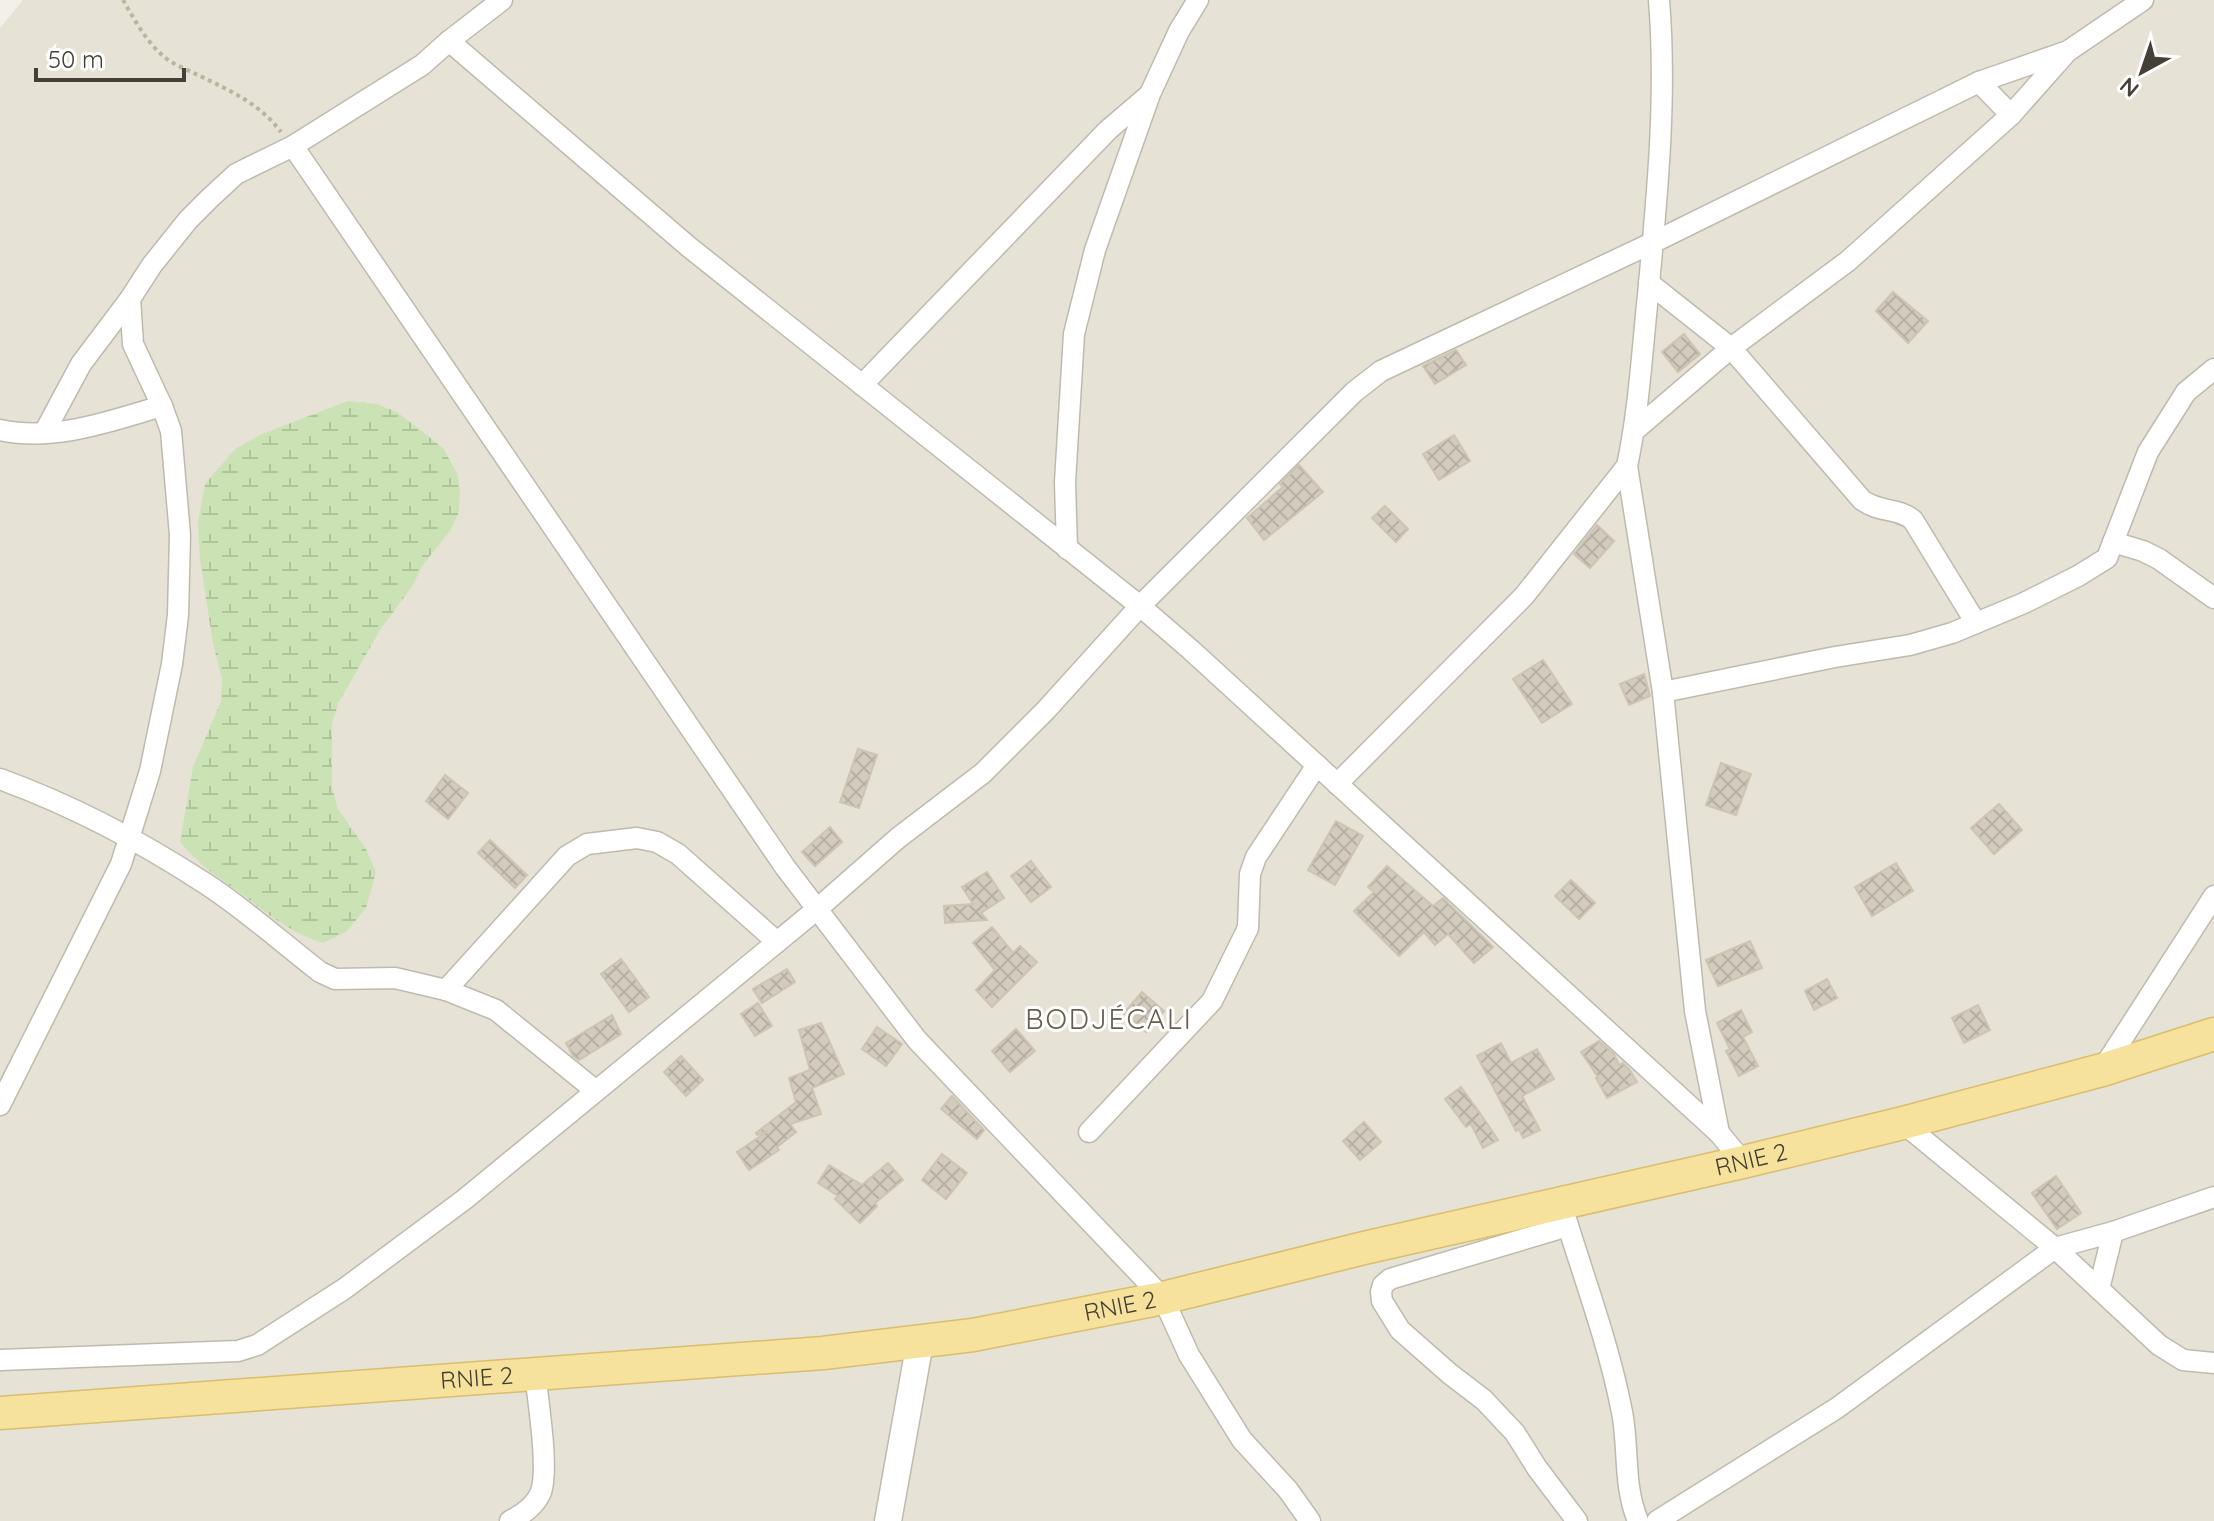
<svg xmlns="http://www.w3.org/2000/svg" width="2214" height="1521" viewBox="0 0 2214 1521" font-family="Quicksand,sans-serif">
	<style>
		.residential { fill: #e6e2d6 }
		.wetland { fill: url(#wetland-marsh) }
		.building { fill: url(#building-cross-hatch); stroke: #cdc4b2; stroke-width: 2 }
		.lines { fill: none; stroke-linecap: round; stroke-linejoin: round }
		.minor-casing { stroke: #c0baae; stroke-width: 23 }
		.tertiary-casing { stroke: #c0baae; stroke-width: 29 }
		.primary-casing { stroke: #d9be6e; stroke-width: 35 }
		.path { stroke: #bdb49d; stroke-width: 4; stroke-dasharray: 4 4; stroke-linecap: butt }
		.minor { stroke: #fff; stroke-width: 20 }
		.tertiary { stroke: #fff; stroke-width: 26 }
		.primary { stroke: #f6e19d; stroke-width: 32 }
		.labels { text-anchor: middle; stroke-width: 6; stroke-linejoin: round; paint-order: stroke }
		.street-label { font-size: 24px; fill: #454037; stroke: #fff }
		.quarter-label { font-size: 28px; letter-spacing: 2px; fill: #675e4f; stroke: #fff }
	</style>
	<defs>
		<pattern id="wetland-marsh" width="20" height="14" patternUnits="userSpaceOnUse" patternTransform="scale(2)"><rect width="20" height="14" fill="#cbe3b4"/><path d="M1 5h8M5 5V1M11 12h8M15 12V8" fill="none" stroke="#b0c49b"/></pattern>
		<pattern id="building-cross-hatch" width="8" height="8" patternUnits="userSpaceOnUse" patternTransform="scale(2)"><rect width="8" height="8" fill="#d3ccbe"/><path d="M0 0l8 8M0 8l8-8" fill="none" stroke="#b6b0a4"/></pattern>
	</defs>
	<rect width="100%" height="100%" fill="#f2f0e8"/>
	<polygon class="residential" points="23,0 2214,0 2214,1521 0,1521 0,28"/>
	<path class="wetland" d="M348,401L376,404L397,412L419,429L443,448L457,473L460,490L459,512L450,531L422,566L413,585L380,630L339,702L332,723V787L338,809L366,849L376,872L366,908L346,932L323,943C292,934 268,914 243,895C220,879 198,864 180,842L193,767L221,701L222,679L213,644L200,559L198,522L205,484L235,449L262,434Z"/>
	<g class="building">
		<polygon points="1893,292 1928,321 1908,343 1876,311"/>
		<polygon points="1684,334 1700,354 1678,372 1662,352"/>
		<polygon points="1456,350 1466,365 1435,384 1423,366"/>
		<polygon points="1454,435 1470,461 1439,480 1423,454"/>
		<polygon points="1299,465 1323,492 1264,540 1247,518 1283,487 1280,484"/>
		<polygon points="1385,506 1408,529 1396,542 1372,518"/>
		<polygon points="1597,525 1614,541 1590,568 1574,554"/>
		<polygon points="1543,660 1572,704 1542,723 1513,679"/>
		<polygon points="1644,674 1650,696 1629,705 1620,684"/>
		<polygon points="858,749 877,755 859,808 840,802"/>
		<polygon points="1721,763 1751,774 1736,815 1706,805"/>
		<polygon points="445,775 468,793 448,819 426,801"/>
		<polygon points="1999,804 2022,830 1994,854 1971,828"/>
		<polygon points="1336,821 1363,836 1335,885 1308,870"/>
		<polygon points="830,827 842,842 815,866 802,852"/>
		<polygon points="490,840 527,875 515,888 478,853"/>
		<polygon points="1031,861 1051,887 1031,902 1011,876"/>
		<polygon points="1896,863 1913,891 1872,916 1855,887"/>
		<polygon points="1387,866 1433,906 1443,898 1493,947 1474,963 1448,934 1435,945 1424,932 1399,956 1354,911 1374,892 1368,887"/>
		<polygon points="987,872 1004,898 981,913 987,920 945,923 944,906 973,904 962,887"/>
		<polygon points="1571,880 1595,903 1579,919 1555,896"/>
		<polygon points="992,927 1013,953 1020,946 1037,962 992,1007 976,990 995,970 973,943"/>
		<polygon points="1750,941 1762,968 1718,986 1706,960"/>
		<polygon points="621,959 649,997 629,1012 601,974"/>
		<polygon points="787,969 795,982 762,1003 753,989"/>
		<polygon points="1827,979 1837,998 1814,1010 1805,991"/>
		<polygon points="1142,992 1164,1011 1146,1032 1124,1013"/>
		<polygon points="758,1003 772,1026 755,1036 741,1014"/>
		<polygon points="1978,1005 1990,1030 1964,1043 1952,1018"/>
		<polygon points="1741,1010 1752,1032 1743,1037 1758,1066 1739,1076 1726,1051 1730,1049 1717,1023"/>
		<polygon points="612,1015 621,1034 579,1060 573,1056 566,1043"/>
		<polygon points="821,1023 844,1074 812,1088 821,1114 790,1124 796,1132 777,1147 779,1150 749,1170 737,1152 768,1131 757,1135 756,1133 796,1102 789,1078 810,1070 799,1030"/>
		<polygon points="877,1027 902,1044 886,1066 862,1049"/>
		<polygon points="1016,1029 1035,1051 1010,1072 992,1051"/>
		<polygon points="1599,1041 1614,1054 1619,1065 1623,1063 1629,1069 1637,1082 1607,1098 1596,1078 1598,1077 1581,1052"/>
		<polygon points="1501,1043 1511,1063 1537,1049 1554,1079 1522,1096 1540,1130 1523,1138 1519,1129 1516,1131 1477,1056"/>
		<polygon points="681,1056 703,1080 686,1096 664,1072"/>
		<polygon points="1461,1087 1482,1116 1498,1140 1483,1148 1471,1124 1466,1127 1445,1099"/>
		<polygon points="952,1096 984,1130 977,1139 941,1109"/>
		<polygon points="1364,1122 1381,1142 1360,1160 1343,1141"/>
		<polygon points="942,1154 967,1173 946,1199 922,1180"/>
		<polygon points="888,1163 903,1180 875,1203 877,1206 860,1223 835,1199 838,1196 818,1183 829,1165 862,1185"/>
		<polygon points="2056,1176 2081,1213 2057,1229 2032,1193"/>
	</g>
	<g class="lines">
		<defs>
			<g id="minor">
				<path d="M1659,0C1667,98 1657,197 1648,295C1642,352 1639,410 1627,466L1663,692L1695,1011L1719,1133"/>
				<polyline points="449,41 689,247 1140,606 1191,650 1719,1133 1743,1162"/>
				<polyline points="1979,82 2011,115"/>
				<polyline points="293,146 785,867 917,1040 1163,1298 1189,1355 1242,1440 1288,1490 1310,1521"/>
				<path d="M1649,283L1731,348L1862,500C1880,513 1897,507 1913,520L1976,623"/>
				<polyline points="862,385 1108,130 1149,95"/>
				<path d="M0,430C55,442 110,421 162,406"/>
				<polyline points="1635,430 1731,348 1848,261 2011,115 2065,54"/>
				<polyline points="44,433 81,364 130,299 152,265 188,220 209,199 236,174 293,146 422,65 449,41 502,0"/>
				<polyline points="2113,542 2143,551 2159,559 2214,598"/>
				<polyline points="1067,549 1065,482 1074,334 1095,250 1150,94 1179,31 1198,0"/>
				<polyline points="1663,692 1835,657 1910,645 1952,633 2024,603 2078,576 2107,558 2148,452 2186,392 2214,369"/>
				<path d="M0,779C71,805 140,841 203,882C244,908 281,942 320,972L335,979L395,978L446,990L496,1010L596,1091"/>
				<polyline points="1337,784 1524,596 1627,466"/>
				<polyline points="446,990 567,856 587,844 637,838 657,842 678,854 777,942"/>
				<polyline points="2102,1070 2214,896"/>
				<polyline points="0,1105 121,864 150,771 172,664 178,615 180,535 171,431 162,406 133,344 130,299"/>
				<polyline points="1903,1123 2055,1248 2159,1345 2183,1360 2214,1363"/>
				<polyline points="1089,1132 1212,1001 1248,928 1250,874 1256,857 1317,765"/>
				<path d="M1565,1216C1585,1281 1609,1345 1622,1412C1629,1448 1623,1485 1638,1521"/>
				<polyline points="1568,1226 1390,1279 1383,1285 1381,1292 1382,1301 1400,1330 1450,1374 1484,1400 1515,1433 1537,1468 1577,1521"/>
				<polyline points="2099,1289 2113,1232"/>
				<polyline points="0,1360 238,1351 257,1345 344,1289 465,1199 816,910 898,838 983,773 1046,710 1140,606 1354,392 1381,371 1654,242 1979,82 2068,51 2143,0"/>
				<path d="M510,1521C523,1514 535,1506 541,1492C549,1468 538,1401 535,1373"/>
				<polyline points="1657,1521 1837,1408 2055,1248 2113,1232 2214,1197"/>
			</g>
			<polyline id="tertiary" points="888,1521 920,1342"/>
			<g id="primary">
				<path id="s1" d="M0,1413L823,1353L973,1335L1163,1298L1364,1248L1743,1162L1903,1123L2102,1070L2214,1034"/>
			</g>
		</defs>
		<use href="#minor" class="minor-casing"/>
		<use href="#tertiary" class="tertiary-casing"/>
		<use href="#primary" class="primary-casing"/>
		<path class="path" d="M123,0C134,19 146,41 162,55C173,65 188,70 200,76C231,91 260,104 281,132"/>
		<use href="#minor" class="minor"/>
		<use href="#tertiary" class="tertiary"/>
		<use href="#primary" class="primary"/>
	</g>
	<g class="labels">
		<g class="street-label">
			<text dy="8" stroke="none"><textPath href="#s1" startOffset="1774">RNIE 2</textPath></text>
			<text dy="8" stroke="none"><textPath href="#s1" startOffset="1126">RNIE 2</textPath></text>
			<text dy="8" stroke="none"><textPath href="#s1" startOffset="478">RNIE 2</textPath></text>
		</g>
		<g class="quarter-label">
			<text x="1109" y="1029">BODJÉCALI</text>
		</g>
	</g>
	<g transform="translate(2142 72) rotate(220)" stroke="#ffffff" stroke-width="6" paint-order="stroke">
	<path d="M0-6L14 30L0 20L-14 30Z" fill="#454037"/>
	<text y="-12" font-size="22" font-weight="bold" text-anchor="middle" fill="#454037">N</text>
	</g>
	<path d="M36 68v12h148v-12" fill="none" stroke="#454037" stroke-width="4"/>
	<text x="48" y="68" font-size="24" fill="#454037" stroke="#ffffff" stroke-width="6" paint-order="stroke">50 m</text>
</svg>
